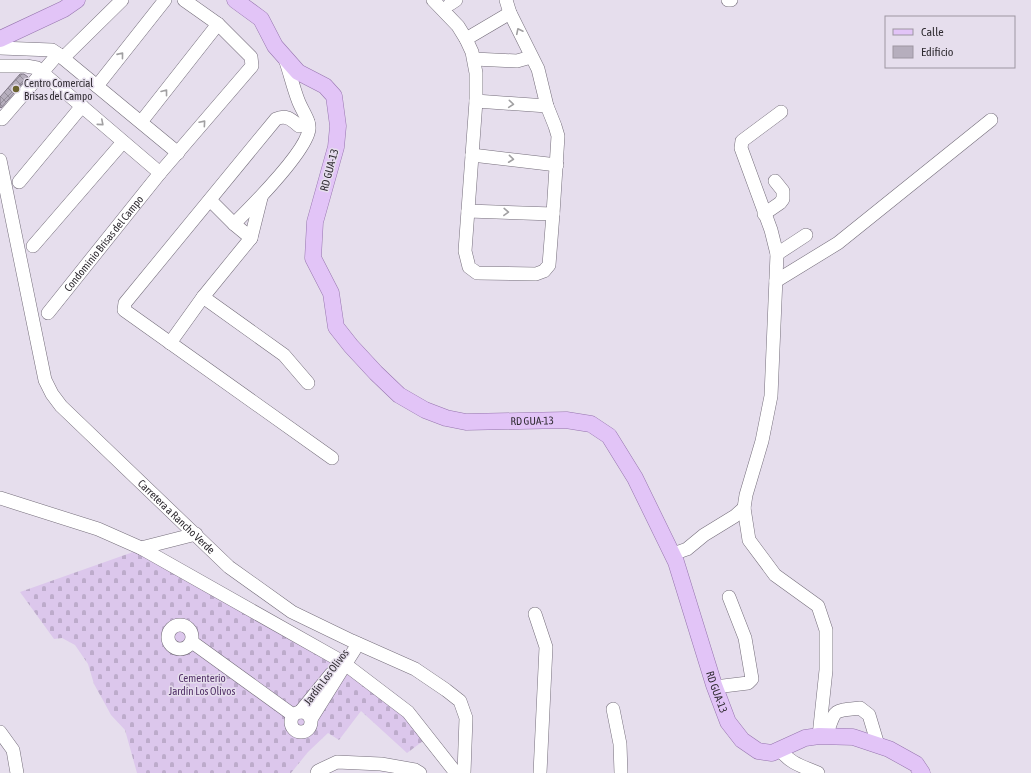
<svg xmlns="http://www.w3.org/2000/svg" width="1031" height="773" viewBox="0 0 1031 773" font-family="'Asap Condensed',sans-serif">
	<style>
		.cemetery { fill: url(#cemetery-stones) }
		.building { fill: url(#building-cross-hatch); stroke: #817987 }
		.lines { fill: none; stroke-linecap: round; stroke-linejoin: round }
		.minor-casing { stroke: #756e7b; stroke-width: 14 }
		.major-casing { stroke: #9675ae; stroke-width: 17 }
		.minor { stroke: #fff; stroke-width: 13 }
		.major { stroke: #e2c4f7; stroke-width: 16 }
		.oneway { stroke: #a1a0a2 }
		.poi-dot { fill: #6b632f; stroke: #e6deed; stroke-width: 1.5 }
		.labels { text-anchor: middle; stroke-width: 3; stroke-linejoin: round; paint-order: stroke }
		.poi-label { font-size: 11px; fill: #2f2b31; stroke: #e6deed; text-anchor: start }
		.street-label { font-size: 11px; fill: #2f2b31; stroke: #e6deed }
		.park-label { font-size: 11px; fill: #533269; stroke: #e6deed }
	</style>
	<defs>
		<pattern id="cemetery-stones" width="16" height="16" patternUnits="userSpaceOnUse"><rect width="16" height="16" fill="#dcc7ec"/><path d="M2 7V4a2 2 0 0 1 4 0v3zM10 15v-3a2 2 0 0 1 4 0v3z" fill="#bdabcb"/></pattern>
		<pattern id="building-cross-hatch" width="8" height="8" patternUnits="userSpaceOnUse"><rect width="8" height="8" fill="#b6aebd"/><path d="M0 0l8 8M0 8l8-8" fill="none" stroke="#948e9a"/></pattern>
	</defs>
	<rect width="100%" height="100%" fill="#e6deed"/>
	<polygon class="cemetery" points="136,551 355,666 400,697 418,720 427,738 407,753 361,711 339,740 328,733 308,752 291,773 137,773 125,730 111,715 104,702 94,684 88,664 75,645 62,638 54,639 20,592"/>
	<polygon class="building" points="20,74 24,74 28,77 1,108 0,107 0,97"/>
	<g class="lines">
		<defs>
			<g id="minor">
				<polyline points="433,0 458,26 466,39 472,52 476,73 476,101 465,251 469,267 477,273 536,274 544,271 549,265 553,214 558,136 555,126 547,106 538,69 510,13 506,0"/>
				<polyline points="728,0 731,0"/>
				<polyline points="450,4 456,0"/>
				<polyline points="466,39 510,13"/>
				<polyline points="0,48 52,50 58,54 178,153"/>
				<polyline points="63,58 122,0"/>
				<polyline points="474,59 517,61 531,57"/>
				<polyline points="0,66 26,66 37,68 160,173"/>
				<polyline points="97,86 165,0"/>
				<polyline points="476,101 547,106"/>
				<polyline points="2,119 58,54"/>
				<polyline points="141,122 218,24"/>
				<path d="M308,122L299,126C292,120 286,114 276,119L125,303L124,310L332,458"/>
				<polyline points="472,155 557,165"/>
				<path id="s1" d="M0,160L45,380L52,394L61,406L229,567L292,612L352,641L415,669L446,690L460,701L466,718L464,773"/>
				<polyline points="19,182 82,106"/>
				<polyline points="210,200 234,224 251,238"/>
				<polyline points="468,211 553,214"/>
				<polyline points="764,214 780,203 783,199 783,191 775,181"/>
				<path d="M234,224C251,207 307,151 309,129C310,120 301,109 298,100C293,87 290,73 285,59"/>
				<polyline points="33,246 123,142"/>
				<polyline points="777,254 806,235"/>
				<polyline points="776,281 838,243 991,120"/>
				<polyline points="203,297 284,355 308,383"/>
				<path id="s2" d="M48,313L160,173L252,66L251,57L218,24L184,0"/>
				<polyline points="170,343 203,297 251,238 261,198"/>
				<polyline points="0,498 98,529 141,548 341,661 408,712 456,773"/>
				<polyline points="744,508 749,540 775,575 818,606 826,630 826,670 819,736"/>
				<polyline points="141,548 196,534"/>
				<polyline points="673,554 687,549 704,535 735,516 744,508 746,495 762,441 771,396 777,254 771,230 741,148 742,141 781,112"/>
				<polyline points="535,614 546,647 540,773"/>
				<circle cx="180" cy="637" r="12"/>
				<polyline points="192,642 293,715"/>
				<polyline points="715,687 748,683 752,679 745,638 729,597"/>
				<polyline points="613,709 620,744 621,773"/>
				<circle cx="301" cy="722" r="10"/>
				<polyline points="300,712 331,674"/>
				<polyline points="311,719 358,644"/>
				<polyline points="0,732 13,750 17,773"/>
				<path d="M826,736C836,709 831,711 860,708L869,715L878,745"/>
				<path d="M780,750C791,764 802,766 818,773"/>
				<polyline points="317,773 318,771 337,762 381,764 415,770 420,773"/>
			</g>
			<g id="major">
				<path id="s3" d="M235,0L261,19L275,46L298,72L325,86L334,96L338,126L336,147L315,222L313,258L331,293L336,327L351,346L376,373L399,395L425,410L446,418L466,422L566,420L591,424L609,436L635,478L676,562L714,685L728,722L742,740L758,751L772,753L805,738L819,736L853,737L889,749L916,764L922,773"/>
				<polyline points="0,39 64,9 77,0"/>
			</g>
		</defs>
		<use href="#minor" class="minor-casing"/>
		<use href="#major" class="major-casing"/>
		<use href="#minor" class="minor"/>
		<use href="#major" class="major"/>
	</g>
	<defs><path id="oneway-chevron" d="M-2-3.5L2.5 0L-2 3.5" fill="none" stroke-width="1.6" stroke-linecap="round" stroke-linejoin="round"/></defs>
	<g class="oneway">
		<use href="#oneway-chevron" transform="translate(519 31) rotate(-116)"/>
		<use href="#oneway-chevron" transform="translate(121 55) rotate(-51)"/>
		<use href="#oneway-chevron" transform="translate(165 92) rotate(-52)"/>
		<use href="#oneway-chevron" transform="translate(511 104) rotate(5)"/>
		<use href="#oneway-chevron" transform="translate(101 123) rotate(41)"/>
		<use href="#oneway-chevron" transform="translate(203 123) rotate(-49)"/>
		<use href="#oneway-chevron" transform="translate(511 159) rotate(6)"/>
		<use href="#oneway-chevron" transform="translate(506 212) rotate(2)"/>
	</g>
	<circle class="poi-dot" cx="16" cy="89" r="4"/>
	<g class="labels">
		<g class="poi-label">
			<text x="24" y="87">Centro Comercial<tspan x="24" dy="13">Brisas del Campo</tspan></text>
		</g>
		<g class="street-label">
			<text transform="translate(329 170) rotate(-75)" y="4">RD GUA-13</text>
			<text dy="4" stroke="none"><textPath href="#s2" startOffset="89">Condominio Brisas del Campo</textPath></text>
			<text dy="4" stroke="none"><textPath href="#s3" startOffset="612">RD GUA-13</textPath></text>
			<text dy="4" stroke="none"><textPath href="#s1" startOffset="415">Carretera a Rancho Verde</textPath></text>
			<text transform="translate(326 677) rotate(-53)" y="4">Jardín Los Olivos</text>
			<text dy="4" stroke="none"><textPath href="#s3" startOffset="972">RD GUA-13</textPath></text>
		</g>
		<g class="park-label">
			<text x="202" y="682">Cementerio<tspan x="202" dy="13">Jardín Los Olivos</tspan></text>
		</g>
	</g>
	<rect x="885" y="16" width="130" height="52" fill="#e6deed" stroke="#9d96a2"/>
	<rect x="893" y="29" width="20" height="6" fill="#e2c4f7" stroke="#9d96a2"/>
	<text x="921" y="36" font-size="12" fill="#2f2b31">Calle</text>
	<rect x="893" y="46" width="20" height="12" fill="#b6aebd" stroke="#9d96a2"/>
	<text x="921" y="56" font-size="12" fill="#2f2b31">Edificio</text>
</svg>
